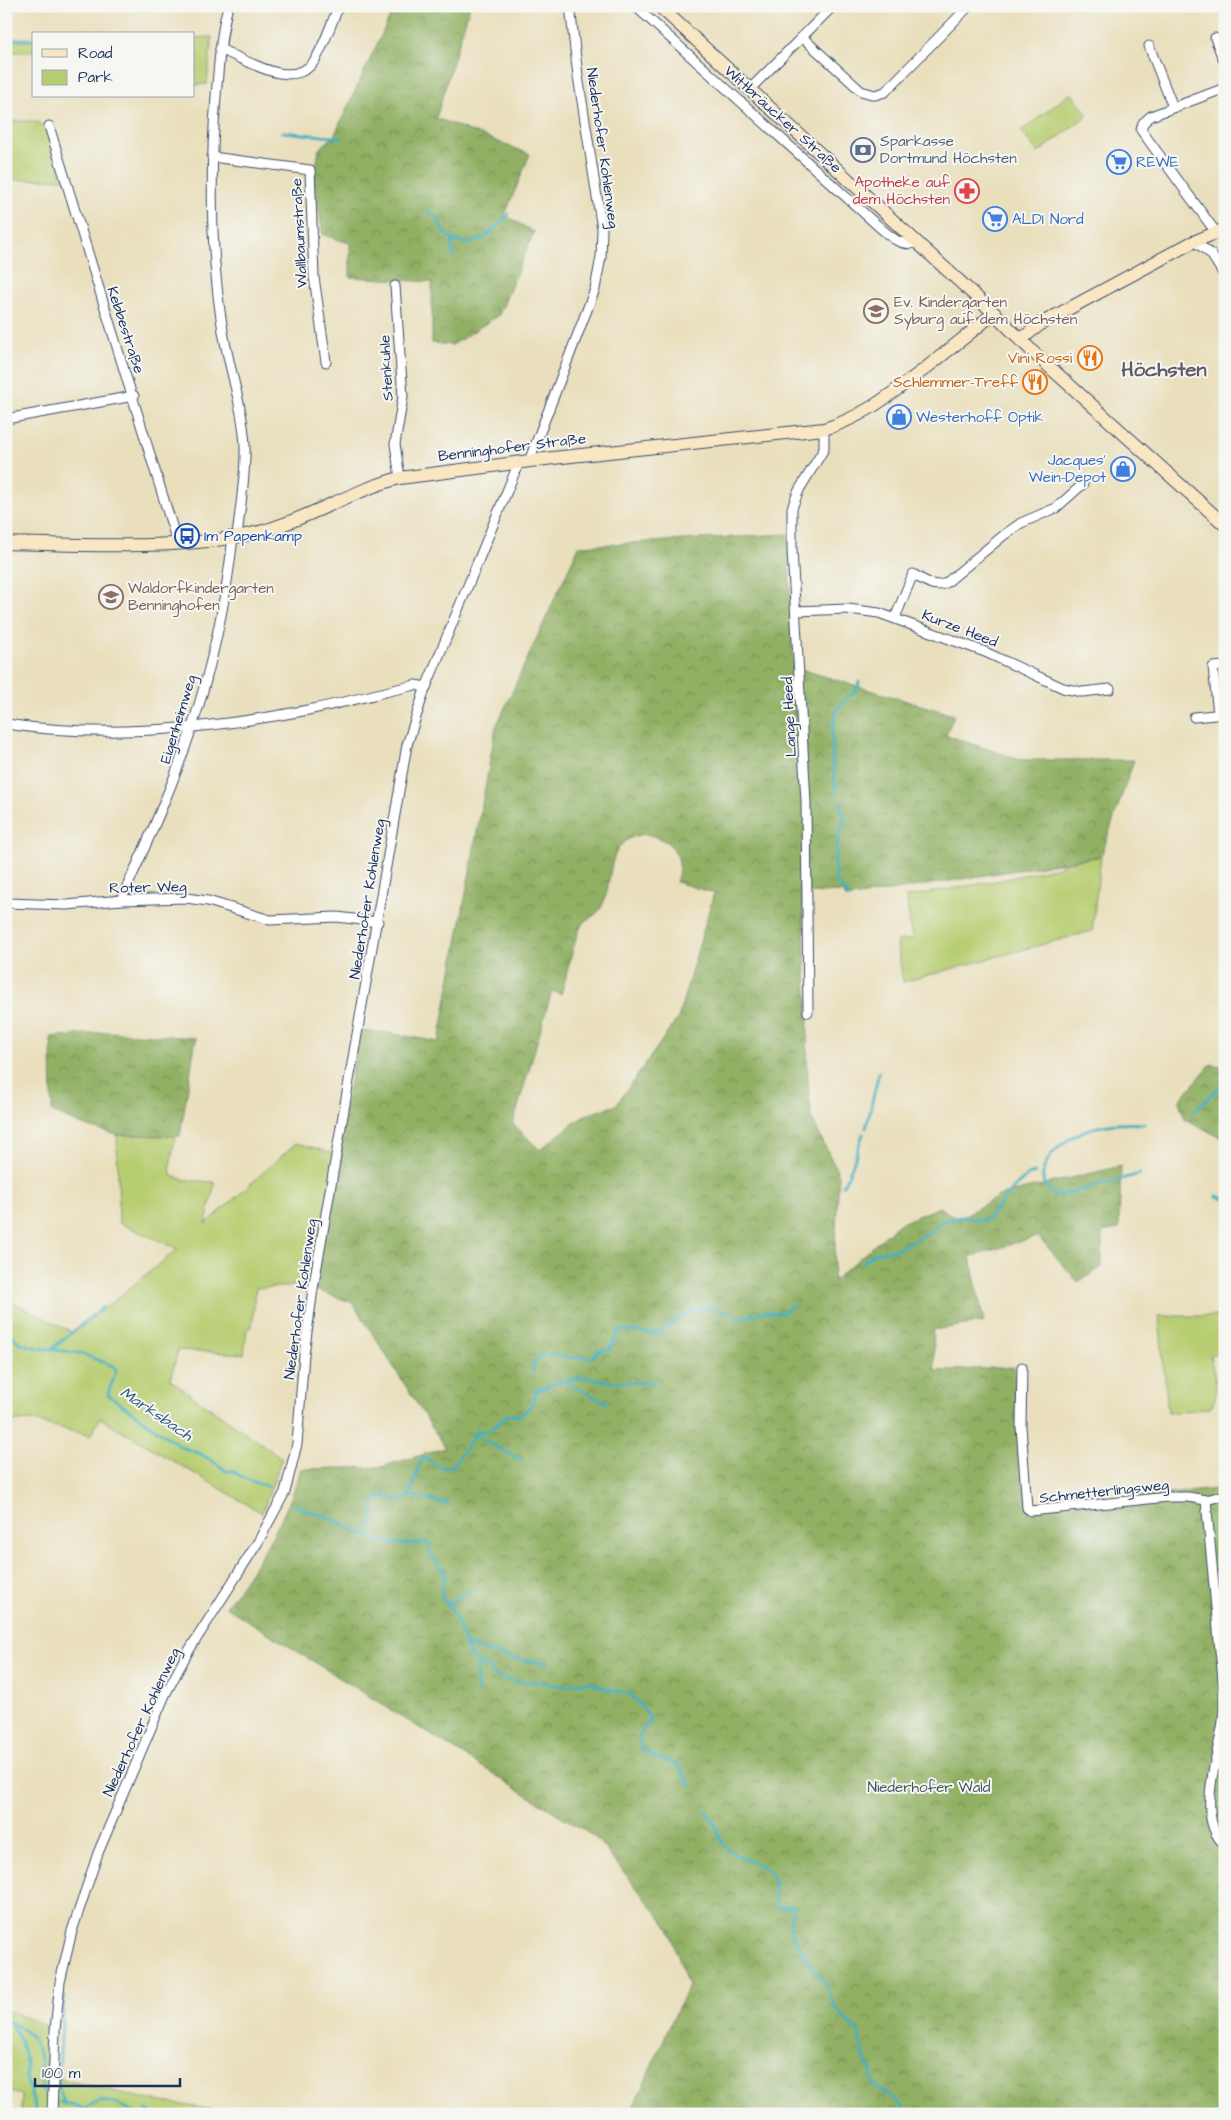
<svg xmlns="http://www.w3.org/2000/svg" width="1231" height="2120" viewBox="0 0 1231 2120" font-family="'Architects Daughter',sans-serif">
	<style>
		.green { fill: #b7cd71; stroke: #697e68 }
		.forest { fill: url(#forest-crowns); stroke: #567060; fill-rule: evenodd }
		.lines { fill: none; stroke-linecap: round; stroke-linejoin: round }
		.stream { stroke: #42b0be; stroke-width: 3 }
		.street-casing { stroke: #3a496c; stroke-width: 11 }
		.secondary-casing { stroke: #3a496c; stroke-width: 14 }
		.street { stroke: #fff; stroke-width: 9 }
		.secondary { stroke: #f9e7c3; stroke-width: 12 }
		.labels { text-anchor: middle; stroke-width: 4; stroke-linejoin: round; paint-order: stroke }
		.street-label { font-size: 15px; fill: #1b2f5e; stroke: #f6f6f2 }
		.service-label { font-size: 15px; fill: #4e5e75; stroke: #f6f6f2; text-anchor: start }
		.shop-label { font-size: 15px; fill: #366cbe; stroke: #f6f6f2; text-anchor: start }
		.health-label { font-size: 15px; fill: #be3a42; stroke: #f6f6f2; text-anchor: end }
		.education-label { font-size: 15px; fill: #785e54; stroke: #f6f6f2; text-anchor: start }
		.food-label { font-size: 15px; fill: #c56008; stroke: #f6f6f2; text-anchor: end }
		.transit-label { font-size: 15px; fill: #164399; stroke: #f6f6f2; text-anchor: start }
		.park-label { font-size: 15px; fill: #425663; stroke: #f6f6f2 }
		.water-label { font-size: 16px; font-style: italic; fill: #295c80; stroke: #f6f6f2 }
		.district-label { font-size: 20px; font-weight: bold; fill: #625a66; stroke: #f6f6f2 }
	</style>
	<defs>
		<pattern id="forest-crowns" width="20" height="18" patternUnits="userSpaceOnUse" patternTransform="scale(1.25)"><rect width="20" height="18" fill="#91b063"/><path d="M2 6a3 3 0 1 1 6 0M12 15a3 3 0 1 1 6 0" fill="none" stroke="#769055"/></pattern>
	</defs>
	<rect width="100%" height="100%" fill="#f6f6f2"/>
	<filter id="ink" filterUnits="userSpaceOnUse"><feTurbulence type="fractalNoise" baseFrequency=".02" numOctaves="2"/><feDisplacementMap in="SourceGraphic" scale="10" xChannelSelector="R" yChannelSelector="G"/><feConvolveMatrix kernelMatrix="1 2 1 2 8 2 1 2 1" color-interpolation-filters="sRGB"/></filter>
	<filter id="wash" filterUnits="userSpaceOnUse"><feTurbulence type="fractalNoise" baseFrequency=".0096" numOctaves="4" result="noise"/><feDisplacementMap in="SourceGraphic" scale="20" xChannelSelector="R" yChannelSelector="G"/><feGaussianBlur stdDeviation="1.12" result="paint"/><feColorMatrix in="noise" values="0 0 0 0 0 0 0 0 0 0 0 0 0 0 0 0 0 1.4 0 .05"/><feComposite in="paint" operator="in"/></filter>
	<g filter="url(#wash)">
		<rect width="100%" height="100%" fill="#e9dfbc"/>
		<g class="green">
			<polygon points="212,37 207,84 194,85 194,38"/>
			<rect x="6" y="41" width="28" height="11"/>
			<polygon points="1071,93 1088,115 1038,153 1021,131"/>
			<polygon points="6,121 36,121 47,129 63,179 6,180"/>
			<polygon points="1101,856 1092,931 903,982 897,941 912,939 906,897 1002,880 1062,866 1062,863"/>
			<polygon points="117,1135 175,1136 170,1168 172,1176 185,1180 215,1182 206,1224 296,1143 337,1154 313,1289 300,1286 256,1288 252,1327 247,1329 244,1354 178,1350 170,1380 282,1458 262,1513 100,1418 90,1436 31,1420 6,1422 6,1299 74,1333 178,1249 119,1223"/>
			<path d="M1159,1316H1225V1352L1210,1355C1213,1372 1222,1393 1210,1408L1168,1413Z"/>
			<polygon points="6,2010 49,2026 48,2076 156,2101 243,2114 22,2114 22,2095 6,2091"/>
		</g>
		<g class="forest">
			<polygon points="395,6 470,6 436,118 530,154 505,215 534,232 499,315 452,345 432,343 432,282 350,277 350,243 323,235 314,180 319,149 334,136"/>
			<path d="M788,534L793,667L954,715L946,735L1020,760H1134L1101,856L847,898L842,892L802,894L808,1012L807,1066L811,1117L839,1175L833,1281L899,1224L939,1207L958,1219L1001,1195L1121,1166L1119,1229L1102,1232V1267L1078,1282L1038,1236L970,1257L984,1322L933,1330L935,1371L1014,1367L1028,1508L1225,1488V2114H630L688,1986L669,1928L596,1838L226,1607C257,1563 286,1521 301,1469L381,1467L445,1448L353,1303L313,1289L359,1031L383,1032L439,1042L496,727L579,546ZM644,834C671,838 686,855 676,882L714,893L678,1018L616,1105L583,1116L540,1150L513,1124L552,991L561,994C568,972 572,946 581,926C585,919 597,916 601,908C616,879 602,841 644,834Z"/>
			<polygon points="108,1032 196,1038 180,1136 117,1135 85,1126 52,1112 51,1037"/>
			<polygon points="1211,1064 1224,1067 1225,1140 1185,1119 1179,1101"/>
		</g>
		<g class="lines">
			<g class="stream">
				<polyline points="6,39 34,39"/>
				<polyline points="283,132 342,138"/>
				<polyline points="428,211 436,217 445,234 457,241 470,244 487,236 509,214"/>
				<polyline points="453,239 451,246 454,256"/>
				<path d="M837,793C833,771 827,724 840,705C846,697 858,693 859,682"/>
				<path d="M840,802L845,821C838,832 831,868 837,882C839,887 846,892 849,897"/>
				<polyline points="1193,1112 1221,1086 1225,1070"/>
				<polyline points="866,1128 879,1072"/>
				<path d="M1140,1174L1059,1196C1051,1194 1045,1188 1043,1180C1040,1155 1072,1134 1093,1128C1109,1124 1128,1123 1144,1124"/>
				<path d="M843,1185C853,1170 856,1152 863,1134"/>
				<polyline points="1217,1196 1225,1199"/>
				<polyline points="863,1262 875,1253 900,1248 928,1233 943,1221 960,1217 985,1220 990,1216 1010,1192 1028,1175 1035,1173"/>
				<path d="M6,1332L22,1344L39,1348L79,1353L113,1366L116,1369C115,1381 109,1386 108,1395L181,1447L201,1454L223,1468L225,1471H233C244,1480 255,1482 268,1487"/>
				<polyline points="52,1349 103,1307"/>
				<polyline points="533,1373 534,1362 542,1354 575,1358 592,1357 599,1351 610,1349 618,1332 623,1330 657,1334 686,1314 709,1306 740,1318 766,1311 773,1313 781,1313 794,1305"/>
				<polyline points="564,1381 607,1403"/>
				<polyline points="536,1391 555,1383 582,1377 612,1382 656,1383"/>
				<polyline points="473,1434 523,1461"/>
				<polyline points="410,1495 448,1504"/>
				<path d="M293,1505C305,1509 346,1523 352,1530C363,1531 368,1537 378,1540C393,1545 410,1545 426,1542L430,1546L429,1552L445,1572C444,1579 441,1588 442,1595C443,1604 452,1608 455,1615C465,1636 462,1660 489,1667L494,1676L516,1682H535L562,1686L589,1682L615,1691L629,1693L648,1714L650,1721C647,1727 640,1731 639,1737C637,1759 668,1757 678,1766C684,1772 687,1780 691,1787"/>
				<path d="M368,1536L374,1515L372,1506L378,1497L386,1496L403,1502L411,1492L421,1460L426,1458L442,1468L453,1466L472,1439L473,1434L477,1431H489L508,1415H522C530,1408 538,1399 535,1388"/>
				<polyline points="446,1604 473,1590"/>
				<polyline points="464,1645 519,1660 548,1663"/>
				<polyline points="478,1691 476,1671 479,1665"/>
				<path d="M705,1810C720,1825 715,1837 729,1850C741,1862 762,1860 772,1876C779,1886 770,1902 780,1908L791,1906L794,1908L789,1924L791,1932L814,1971L823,1980L836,2009L858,2032L865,2061L872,2070L871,2077L873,2085L894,2098L908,2114"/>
				<polyline points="64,1996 58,2085 65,2105"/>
				<path d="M6,2021C27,2028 40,2043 41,2065C41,2075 39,2084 44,2093"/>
				<polyline points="10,2022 21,2041 27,2066 26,2078 35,2107 34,2114"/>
				<polyline points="59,2102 85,2109 99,2100 118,2104 138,2114"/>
				<polyline points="146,2110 153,2114"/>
			</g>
		</g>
	</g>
	<g filter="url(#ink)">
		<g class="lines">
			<defs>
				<g id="street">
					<path d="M228,6C220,36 219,66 216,96C210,174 210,253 223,331C229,369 243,406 245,446C246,475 240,507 237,537"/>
					<path d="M635,6L877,225C889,235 899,247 916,243"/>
					<polyline points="802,37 861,91 875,95 885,92 969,6"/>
					<polyline points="1215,38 1225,64"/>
					<polyline points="1149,46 1173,107"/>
					<path d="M220,49C246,60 294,92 315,60C325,44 331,23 339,6"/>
					<polyline points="749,90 833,6"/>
					<polyline points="49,126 177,542"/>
					<polyline points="212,157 310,170 314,277 326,362"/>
					<polyline points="1215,231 1141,130 1143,123 1151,116 1225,88"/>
					<polyline points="1194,241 1211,254 1225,276"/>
					<polyline points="395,286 403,397 395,444 400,478"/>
					<polyline points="6,419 134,396"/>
					<polyline points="529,461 595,289 601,257 602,229 578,76 570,6"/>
					<polyline points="796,611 848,609 879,613 985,652 1063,688 1082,692 1110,689"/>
					<path d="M895,618L913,574C923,580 935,589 946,583L1004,535L1021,523L1056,508L1083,484"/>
					<polyline points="1218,714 1213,667 1225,666"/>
					<polyline points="1194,717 1225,714"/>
					<path d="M6,724C105,739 210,729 308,710C344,703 379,693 415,685L426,687"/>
					<path d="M121,900C147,843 173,786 192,727C212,666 226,601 233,537"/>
					<polyline points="6,903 67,905 121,900 186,898 208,901 270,920 337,917 378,922"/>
					<polyline points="808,1012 806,802 792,550 792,508 799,490 824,449 824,429"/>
					<polyline points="1022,1367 1021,1426 1027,1508 1031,1511 1168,1497 1188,1497 1206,1500 1225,1495"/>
					<path d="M1206,1500C1210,1543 1214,1586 1218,1629C1220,1660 1227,1690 1223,1721C1219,1755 1194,1818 1225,1845"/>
					<polyline points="52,2114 55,2030 60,1982 72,1931 98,1853 165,1695 188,1652 258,1542 285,1492 297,1444 304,1354 313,1289 407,745 424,692 519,462"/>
				</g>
				<g id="secondary">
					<polyline points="659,6 994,313 1034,353 1225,525"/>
					<polyline points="1020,340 1042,323 1191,243 1225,229"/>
					<path d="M6,543C85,545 187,551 263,531C310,518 353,490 400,478L553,458L824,429C862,418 891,394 922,371C946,352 971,333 994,313"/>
				</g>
			</defs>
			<use href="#street" class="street-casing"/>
			<use href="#secondary" class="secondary-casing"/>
			<use href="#street" class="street"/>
			<use href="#secondary" class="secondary"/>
		</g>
	</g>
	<defs>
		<symbol id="bank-ring" viewBox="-11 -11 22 22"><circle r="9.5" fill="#f6f6f2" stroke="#5c6f8a" stroke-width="1.5"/><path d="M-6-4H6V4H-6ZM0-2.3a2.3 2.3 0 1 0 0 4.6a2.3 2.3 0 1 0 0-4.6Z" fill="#5c6f8a"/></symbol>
		<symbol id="supermarket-ring" viewBox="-11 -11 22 22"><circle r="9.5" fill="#f6f6f2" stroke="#3f7fe0" stroke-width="1.5"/><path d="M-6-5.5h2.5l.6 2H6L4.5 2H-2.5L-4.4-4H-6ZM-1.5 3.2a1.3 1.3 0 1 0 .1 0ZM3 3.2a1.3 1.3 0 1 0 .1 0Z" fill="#3f7fe0"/></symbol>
		<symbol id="pharmacy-ring" viewBox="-11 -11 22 22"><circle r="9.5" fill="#f6f6f2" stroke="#e0444e" stroke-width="1.5"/><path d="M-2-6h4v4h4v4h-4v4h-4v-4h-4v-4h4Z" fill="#e0444e"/></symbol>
		<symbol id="school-ring" viewBox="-11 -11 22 22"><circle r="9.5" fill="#f6f6f2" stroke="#8d6e63" stroke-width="1.5"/><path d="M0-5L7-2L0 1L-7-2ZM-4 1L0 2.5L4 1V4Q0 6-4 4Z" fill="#8d6e63"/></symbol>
		<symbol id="restaurant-ring" viewBox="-11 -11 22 22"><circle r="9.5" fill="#f6f6f2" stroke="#e8710a" stroke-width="1.5"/><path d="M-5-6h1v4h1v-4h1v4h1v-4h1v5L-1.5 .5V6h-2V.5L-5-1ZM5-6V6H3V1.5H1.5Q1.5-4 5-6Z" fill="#e8710a"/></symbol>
		<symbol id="shop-ring" viewBox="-11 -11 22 22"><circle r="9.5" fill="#f6f6f2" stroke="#3f7fe0" stroke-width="1.5"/><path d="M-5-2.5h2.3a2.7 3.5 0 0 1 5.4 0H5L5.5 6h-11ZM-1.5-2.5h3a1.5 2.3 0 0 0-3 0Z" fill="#3f7fe0"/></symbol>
		<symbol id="bus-ring" viewBox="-11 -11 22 22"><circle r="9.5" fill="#f6f6f2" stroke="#1a4fb4" stroke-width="1.5"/><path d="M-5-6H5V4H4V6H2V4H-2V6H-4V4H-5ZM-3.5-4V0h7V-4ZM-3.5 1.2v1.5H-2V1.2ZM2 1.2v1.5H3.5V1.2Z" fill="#1a4fb4"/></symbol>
	</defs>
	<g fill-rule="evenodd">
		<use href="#bank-ring" x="849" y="136" width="28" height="28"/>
		<use href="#supermarket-ring" x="1105" y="148" width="28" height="28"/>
		<use href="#pharmacy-ring" x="953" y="177" width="28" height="28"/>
		<use href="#supermarket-ring" x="981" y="205" width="28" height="28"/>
		<use href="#school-ring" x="862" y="297" width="28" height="28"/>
		<use href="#restaurant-ring" x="1076" y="344" width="28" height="28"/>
		<use href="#restaurant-ring" x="1021" y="368" width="28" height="28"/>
		<use href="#shop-ring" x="885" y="403" width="28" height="28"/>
		<use href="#shop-ring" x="1109" y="455" width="28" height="28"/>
		<use href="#bus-ring" x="173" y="522" width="28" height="28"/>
		<use href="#school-ring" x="97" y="583" width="28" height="28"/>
	</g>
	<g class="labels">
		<g class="street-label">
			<text transform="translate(783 119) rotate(42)" y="5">Wittbräucker Straße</text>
			<text transform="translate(603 148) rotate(82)" y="5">Niederhofer Kohlenweg</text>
			<text transform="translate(299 233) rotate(-93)" y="5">Wallbaumstraße</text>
			<text transform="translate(126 330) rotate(72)" y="5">Kebbestraße</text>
			<text transform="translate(386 368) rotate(-93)" y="5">Stenkuhle</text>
			<text transform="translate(512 447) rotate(-7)" y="5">Benninghofer Straße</text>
			<text transform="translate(960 628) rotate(21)" y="5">Kurze Heed</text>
			<text transform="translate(789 717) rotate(-93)" y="5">Lange Heed</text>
			<text transform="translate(178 719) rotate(-73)" y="5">Eigenheimweg</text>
			<text transform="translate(148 887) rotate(-1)" y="5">Roter Weg</text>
			<text transform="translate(367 899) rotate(-81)" y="5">Niederhofer Kohlenweg</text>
			<text transform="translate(300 1299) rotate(-82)" y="5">Niederhofer Kohlenweg</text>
			<text transform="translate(1104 1491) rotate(-6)" y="5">Schmetterlingsweg</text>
			<text transform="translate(141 1722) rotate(-65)" y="5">Niederhofer Kohlenweg</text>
		</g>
		<g class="service-label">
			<text x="880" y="146">Sparkasse<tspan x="880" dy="17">Dortmund Höchsten</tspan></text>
		</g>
		<g class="shop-label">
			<text x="1136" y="167">REWE</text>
			<text x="1012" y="224">ALDI Nord</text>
			<text x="916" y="422">Westerhoff Optik</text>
			<text x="1106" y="465" text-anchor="end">Jacques’<tspan x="1106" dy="17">Wein-Depot</tspan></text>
		</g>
		<g class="health-label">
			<text x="950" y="187">Apotheke auf<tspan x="950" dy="17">dem Höchsten</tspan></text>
		</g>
		<g class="education-label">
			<text x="894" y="307">Ev. Kindergarten<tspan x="894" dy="17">Syburg auf dem Höchsten</tspan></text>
			<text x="128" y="593">Waldorfkindergarten<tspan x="128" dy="17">Benninghofen</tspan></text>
		</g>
		<g class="food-label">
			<text x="1072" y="363">Vini Rossi</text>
			<text x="1018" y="387">Schlemmer-Treff</text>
		</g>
		<g class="transit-label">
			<text x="204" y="541">Im Papenkamp</text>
		</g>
		<g class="park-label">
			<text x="929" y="1792">Niederhofer Wald</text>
		</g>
		<g class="water-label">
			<text transform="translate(157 1413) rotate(34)" y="6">Marksbach</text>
		</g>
		<g class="district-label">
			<text x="1164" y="376">Höchsten</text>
		</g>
	</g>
	<rect width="1231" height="2120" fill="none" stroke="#f6f6f2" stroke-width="25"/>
	<rect x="32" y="32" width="162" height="65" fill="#f6f6f2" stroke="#9ea6b7"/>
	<rect x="42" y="49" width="25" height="8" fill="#f9e7c3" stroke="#9ea6b7"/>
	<text x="78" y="58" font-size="15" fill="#1b2f5e">Road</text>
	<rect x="42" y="70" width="25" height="15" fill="#b7cd71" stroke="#9ea6b7"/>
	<text x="78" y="82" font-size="15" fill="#1b2f5e">Park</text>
	<path d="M35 2078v8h145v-8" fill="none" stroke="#1b2f5e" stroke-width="2.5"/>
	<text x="42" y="2078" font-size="15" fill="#1b2f5e" stroke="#f6f6f2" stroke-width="4" paint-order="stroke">100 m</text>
</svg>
